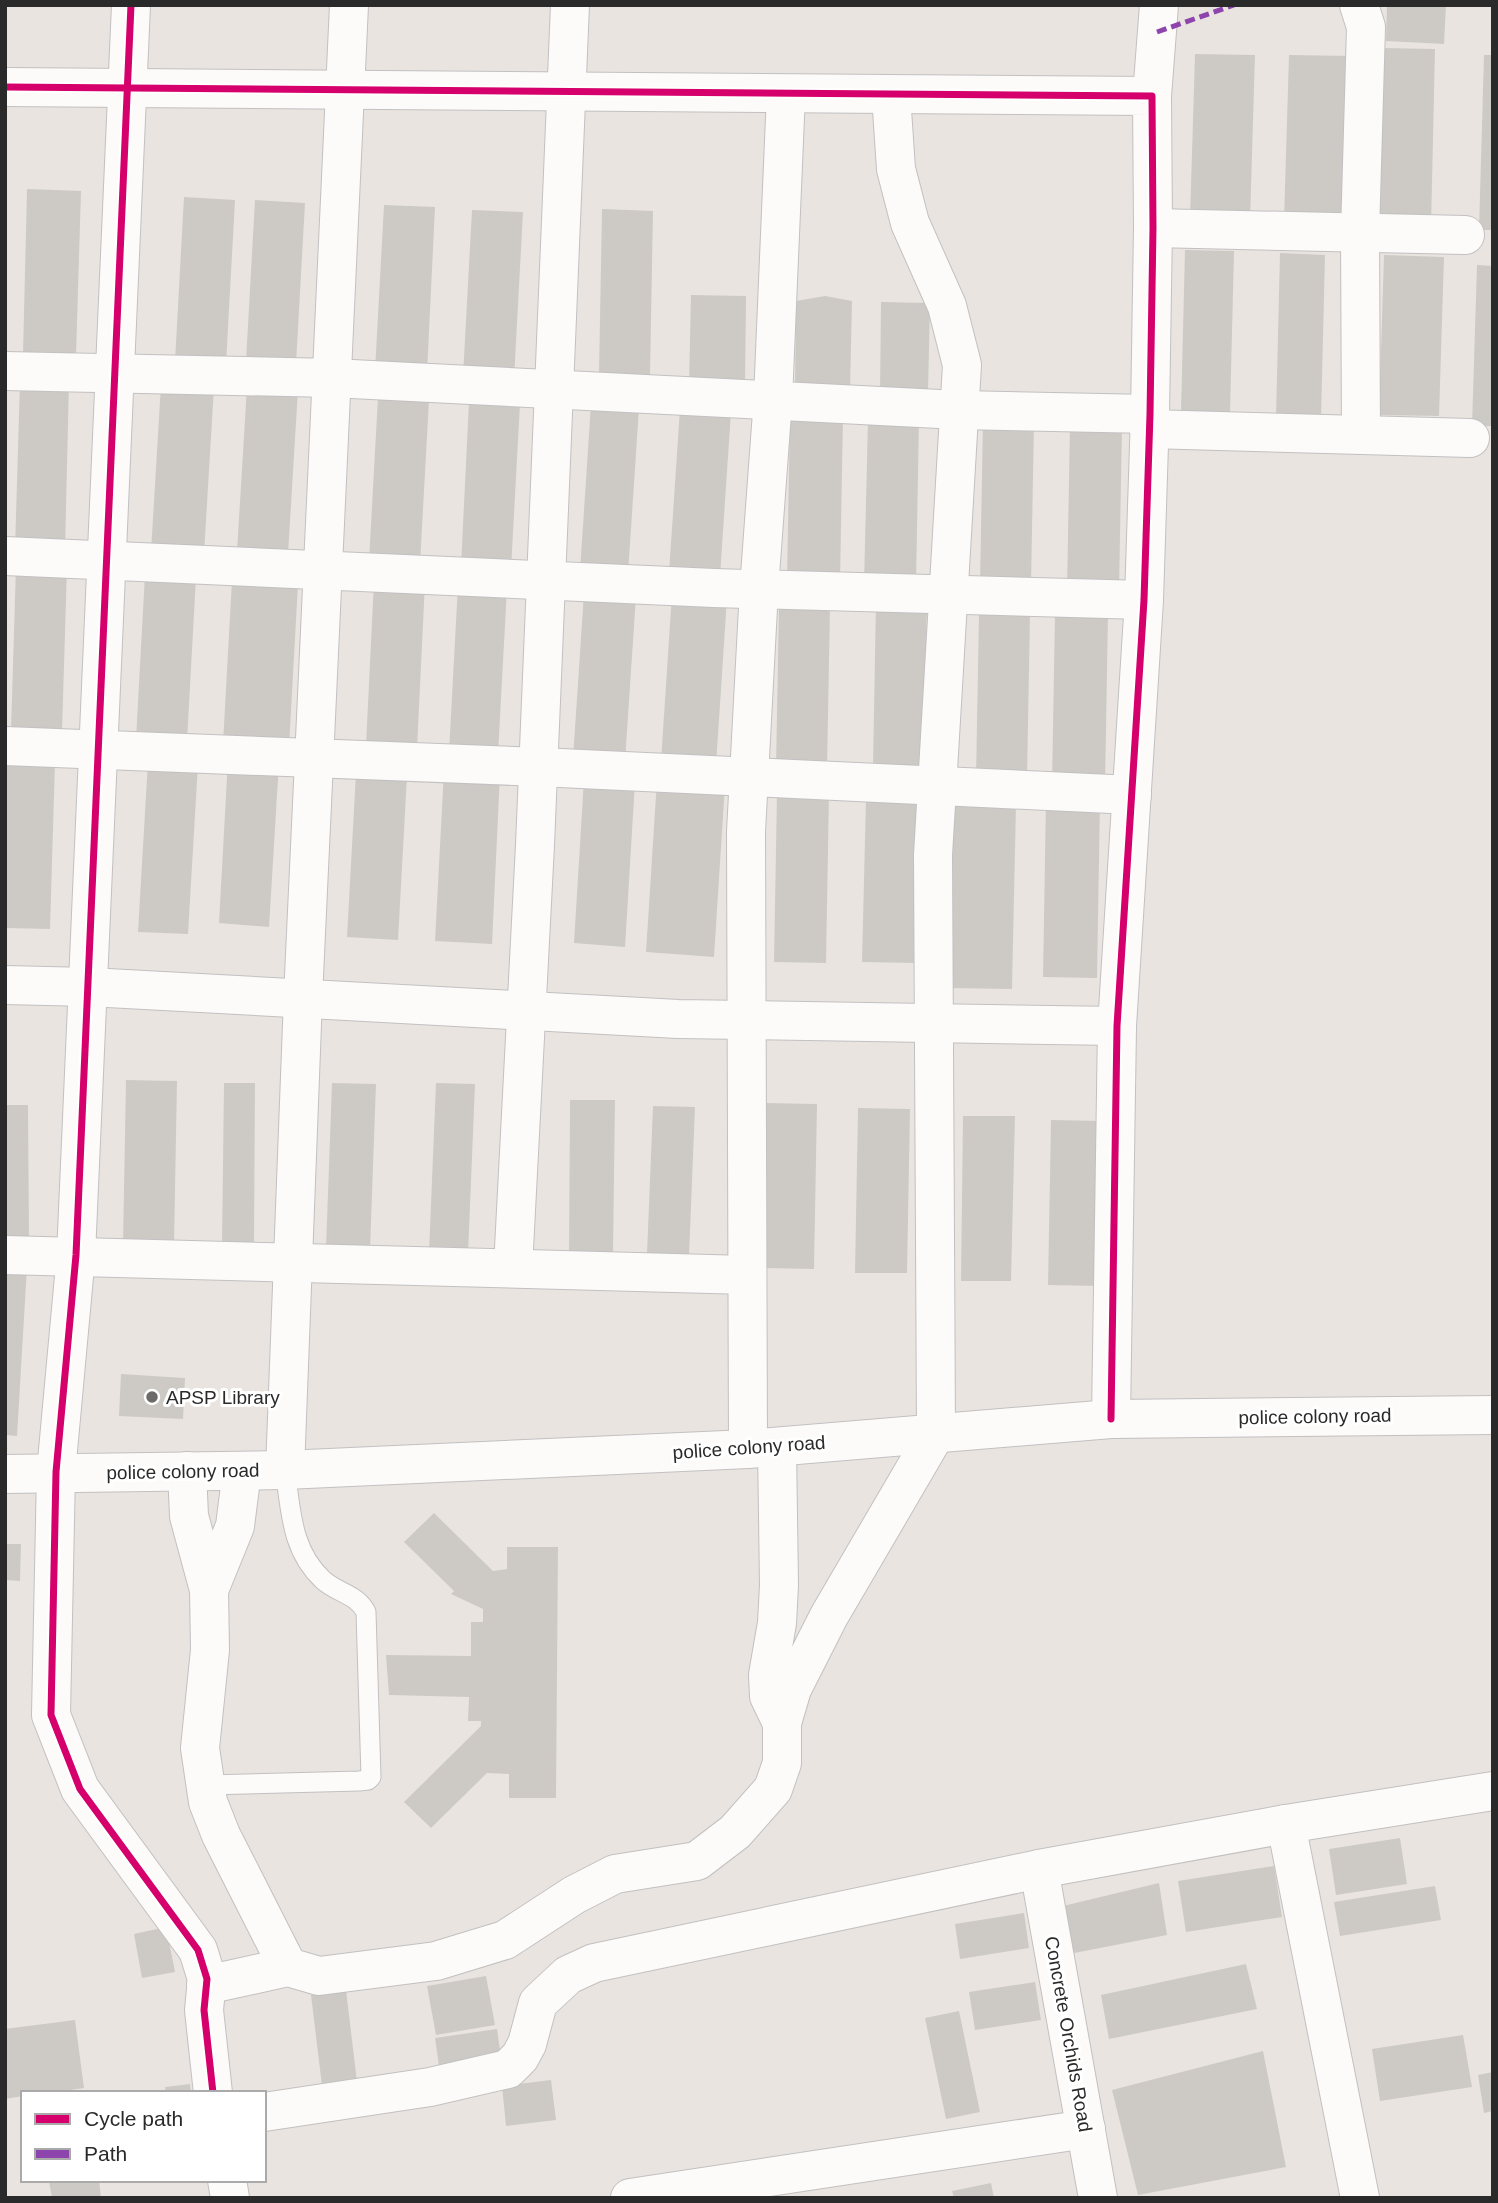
<svg xmlns="http://www.w3.org/2000/svg" width="1498" height="2203" viewBox="0 0 1498 2203" font-family="Arial,sans-serif">
	<style>
		.building { fill: #cdcac6 }
		.lines { fill: none; stroke-linecap: round; stroke-linejoin: round }
		.lane-casing { stroke: #c2c0c1; stroke-width: 21 }
		.street-casing { stroke: #c2c0c1; stroke-width: 40 }
		.lane { stroke: #fcfbfa; stroke-width: 19 }
		.street { stroke: #fcfbfa; stroke-width: 38 }
		.quiet { stroke: #8e44ad; stroke-width: 5; stroke-dasharray: 10 5; stroke-linecap: butt }
		.cycleway-casing { stroke: #fff; stroke-width: 11 }
		.cycleway { stroke: #d6006c; stroke-width: 7 }
		.poi-dot { fill: #6d6b69; stroke: #fff; stroke-width: 2.5 }
		.labels { text-anchor: middle; stroke-width: 6; stroke-linejoin: round; paint-order: stroke }
		.poi-label { font-size: 19px; fill: #2a2a2a; stroke: #fff; text-anchor: start }
		.street-label { font-size: 19px; fill: #2a2a2a; stroke: #fff }
	</style>
	<rect width="100%" height="100%" fill="#e9e4df"/>
	<g class="building">
		<polygon points="1387,5 1446,5 1444,44 1386,41"/>
		<polygon points="1384,48 1435,49 1431,227 1378,225"/>
		<polygon points="1195,54 1255,55 1250,221 1190,219"/>
		<polygon points="1289,55 1352,56 1347,222 1284,221"/>
		<polygon points="1484,55 1493,55 1493,230 1479,230"/>
		<polygon points="27,189 81,191 76,356 23,354"/>
		<polygon points="184,197 235,200 226,364 175,361"/>
		<polygon points="255,200 305,203 296,364 246,361"/>
		<polygon points="384,205 435,207 427,373 375,371"/>
		<polygon points="602,209 653,211 650,375 599,374"/>
		<polygon points="472,210 523,212 514,379 463,376"/>
		<polygon points="1185,250 1234,251 1230,414 1181,412"/>
		<polygon points="1280,253 1325,255 1321,419 1276,418"/>
		<polygon points="1384,255 1444,257 1439,416 1379,415"/>
		<polygon points="1477,265 1493,266 1493,426 1472,426"/>
		<polygon points="691,295 746,296 745,386 689,385"/>
		<polygon points="825,296 852,301 850,391 795,390 796,301"/>
		<polygon points="881,302 930,303 928,392 880,391"/>
		<polygon points="20,381 69,382 65,550 15,549"/>
		<polygon points="161,384 214,387 204,554 151,552"/>
		<polygon points="247,387 298,390 288,554 237,551"/>
		<polygon points="378,397 429,400 420,564 369,561"/>
		<polygon points="469,402 520,404 511,569 461,566"/>
		<polygon points="591,404 639,408 628,574 580,571"/>
		<polygon points="680,409 731,412 720,576 669,573"/>
		<polygon points="790,415 843,415 840,582 787,581"/>
		<polygon points="868,420 919,421 916,585 864,584"/>
		<polygon points="983,420 1034,421 1031,586 980,585"/>
		<polygon points="1070,426 1122,426 1119,591 1067,590"/>
		<polygon points="16,566 67,567 62,732 11,730"/>
		<polygon points="145,574 196,577 187,741 136,739"/>
		<polygon points="232,580 298,584 289,747 223,743"/>
		<polygon points="374,581 425,583 417,748 366,745"/>
		<polygon points="458,585 507,588 498,754 449,752"/>
		<polygon points="584,593 636,596 625,761 573,758"/>
		<polygon points="672,594 727,598 716,765 661,761"/>
		<polygon points="876,601 927,601 924,766 873,765"/>
		<polygon points="779,605 830,606 827,770 776,769"/>
		<polygon points="979,613 1030,614 1027,779 976,778"/>
		<polygon points="1055,613 1108,614 1105,786 1052,785"/>
		<polygon points="228,759 279,762 269,927 219,923"/>
		<polygon points="5,760 55,762 50,929 5,928"/>
		<polygon points="148,761 198,764 188,934 138,932"/>
		<polygon points="444,770 500,774 492,944 435,941"/>
		<polygon points="356,773 407,776 398,940 347,937"/>
		<polygon points="584,779 635,782 625,947 574,943"/>
		<polygon points="657,780 725,785 714,957 646,952"/>
		<polygon points="777,792 829,793 826,963 774,962"/>
		<polygon points="866,798 917,798 914,963 862,962"/>
		<polygon points="1046,799 1100,800 1097,978 1043,977"/>
		<polygon points="952,802 1016,804 1012,989 948,988"/>
		<polygon points="126,1080 177,1081 174,1245 123,1244"/>
		<polygon points="224,1083 255,1083 254,1246 222,1246"/>
		<polygon points="332,1083 376,1084 370,1249 326,1248"/>
		<polygon points="436,1083 475,1084 468,1255 429,1253"/>
		<polygon points="570,1100 615,1100 613,1255 569,1254"/>
		<polygon points="766,1103 817,1104 814,1269 763,1268"/>
		<polygon points="5,1105 28,1105 29,1238 5,1238"/>
		<polygon points="653,1106 695,1107 689,1256 647,1254"/>
		<polygon points="858,1108 910,1109 907,1273 855,1273"/>
		<polygon points="963,1116 1015,1116 1011,1281 961,1281"/>
		<polygon points="1051,1120 1102,1121 1099,1286 1048,1285"/>
		<polygon points="5,1266 27,1267 17,1436 5,1435"/>
		<polygon points="121,1374 185,1378 183,1419 119,1416"/>
		<polygon points="434,1513 493,1571 507,1569 507,1547 558,1547 556,1798 509,1798 509,1774 487,1773 431,1828 404,1802 481,1726 481,1721 468,1721 469,1697 389,1695 386,1655 471,1656 471,1622 483,1622 483,1609 451,1594 454,1591 404,1542"/>
		<polygon points="5,1544 21,1544 20,1581 5,1580"/>
		<polygon points="1400,1838 1407,1884 1336,1895 1329,1849"/>
		<polygon points="1274,1866 1282,1917 1186,1932 1178,1881"/>
		<polygon points="1159,1883 1167,1935 1069,1954 1063,1906"/>
		<polygon points="1435,1886 1441,1920 1340,1936 1334,1902"/>
		<polygon points="1024,1913 1029,1948 960,1959 955,1924"/>
		<polygon points="166,1927 175,1972 142,1978 134,1934"/>
		<polygon points="1246,1964 1257,2009 1109,2039 1101,1995"/>
		<polygon points="486,1976 495,2025 436,2035 427,1986"/>
		<polygon points="1035,1982 1041,2020 975,2030 969,1992"/>
		<polygon points="346,1990 358,2090 323,2094 311,1995"/>
		<polygon points="959,2011 980,2112 946,2119 925,2018"/>
		<polygon points="75,2020 84,2088 49,2093 23,2093 23,2096 5,2099 5,2029"/>
		<polygon points="497,2029 502,2065 440,2073 435,2038"/>
		<polygon points="1463,2035 1472,2087 1380,2101 1372,2049"/>
		<polygon points="1263,2051 1286,2167 1138,2195 1112,2090"/>
		<polygon points="1493,2072 1493,2111 1484,2113 1478,2075"/>
		<polygon points="551,2080 556,2120 506,2126 502,2086"/>
		<polygon points="190,2084 191,2093 166,2093 165,2087"/>
		<polygon points="99,2180 101,2198 52,2198 49,2181"/>
		<polygon points="991,2183 994,2198 954,2198 952,2191"/>
	</g>
	<g class="lines">
		<defs>
			<path id="lane" d="M206,1785L359,1781L368,1780L371,1777L366,1612C357,1594 337,1593 323,1580C291,1550 291,1511 285,1470"/>
			<g id="street">
				<polyline points="131,5 76,1255 56,1472 51,1715 80,1789 198,1950 207,1979 204,2010 213,2093"/>
				<polyline points="1359,5 1366,27 1360,233 1361,435"/>
				<polyline points="5,87 1152,96 1153,228 1150,414 1144,600 1117,1026 1111,1419"/>
				<polyline points="1152,96 1159,5"/>
				<polyline points="1153,228 1465,235"/>
				<polyline points="5,371 332,378 959,410 1150,414"/>
				<polyline points="1149,429 1470,438"/>
				<polyline points="5,556 714,588 1144,600"/>
				<polyline points="5,746 539,767 1132,795"/>
				<polyline points="5,985 89,987 678,1019 1117,1026"/>
				<polyline points="5,1255 747,1275"/>
				<polyline points="513,1268 535,845 570,5"/>
				<polyline points="777,1447 779,1585 777,1623 768,1675 769,1696 782,1723"/>
				<polyline points="748,1449 746,832 759,589 773,399 786,94"/>
				<polyline points="285,1470 303,998 349,5"/>
				<polyline points="187,1471 189,1516 209,1590 210,1650 200,1748 208,1802 221,1835 288,1967"/>
				<polyline points="5,1474 285,1470 748,1449 1111,1419 1493,1415"/>
				<polyline points="209,1590 235,1526 242,1471"/>
				<polyline points="1286,1824 1360,2198"/>
				<polyline points="1039,1869 1098,2198"/>
				<polyline points="206,1985 288,1967 319,1976 436,1961 505,1940 574,1895 615,1874 697,1861 735,1832 773,1789 782,1763 782,1723 792,1689 829,1616 936,1433 933,855 962,365 947,306 910,223 896,169 891,95"/>
				<polyline points="264,2112 430,2087 508,2069 520,2057 527,2044 538,2003 568,1975 594,1963 1039,1869 1286,1824 1493,1791"/>
				<polyline points="227,2180 230,2198"/>
				<polyline points="630,2198 1086,2129"/>
			</g>
		</defs>
		<use href="#lane" class="lane-casing"/>
		<use href="#street" class="street-casing"/>
		<use href="#lane" class="lane"/>
		<use href="#street" class="street"/>
		<polyline class="quiet" points="1157,32 1234,5"/>
		<defs>
			<g id="cycleway">
				<polyline points="131,5 76,1255 56,1472 51,1715 80,1789 198,1950 207,1979 204,2010 213,2093"/>
				<polyline points="5,87 1152,96 1153,228 1150,414 1144,600 1117,1026 1111,1419"/>
			</g>
		</defs>
		<use href="#cycleway" class="cycleway-casing"/>
		<use href="#cycleway" class="cycleway"/>
	</g>
	<circle class="poi-dot" cx="152" cy="1397" r="7"/>
	<g class="labels">
		<g class="poi-label">
			<text x="166" y="1404">APSP Library</text>
		</g>
		<g class="street-label">
			<text transform="translate(1315 1416) rotate(-1)" y="7">police colony road</text>
			<text transform="translate(749 1447) rotate(-4)" y="7">police colony road</text>
			<text transform="translate(183 1471) rotate(-1)" y="7">police colony road</text>
			<text transform="translate(1069 2034) rotate(80)" y="7">Concrete Orchids Road</text>
		</g>
	</g>
	<rect width="1498" height="2203" fill="none" stroke="#2a2a2a" stroke-width="14"/>
	<rect x="21" y="2091" width="245" height="91" fill="#ffffff" stroke="#aaaaaa" stroke-width="2"/>
	<rect x="35" y="2114" width="35" height="10" fill="#d6006c" stroke="#aaaaaa" stroke-width="2"/>
	<text x="84" y="2126" font-size="21" fill="#2a2a2a">Cycle path</text>
	<rect x="35" y="2149" width="35" height="10" fill="#8e44ad" stroke="#aaaaaa" stroke-width="2"/>
	<text x="84" y="2161" font-size="21" fill="#2a2a2a">Path</text>
</svg>
